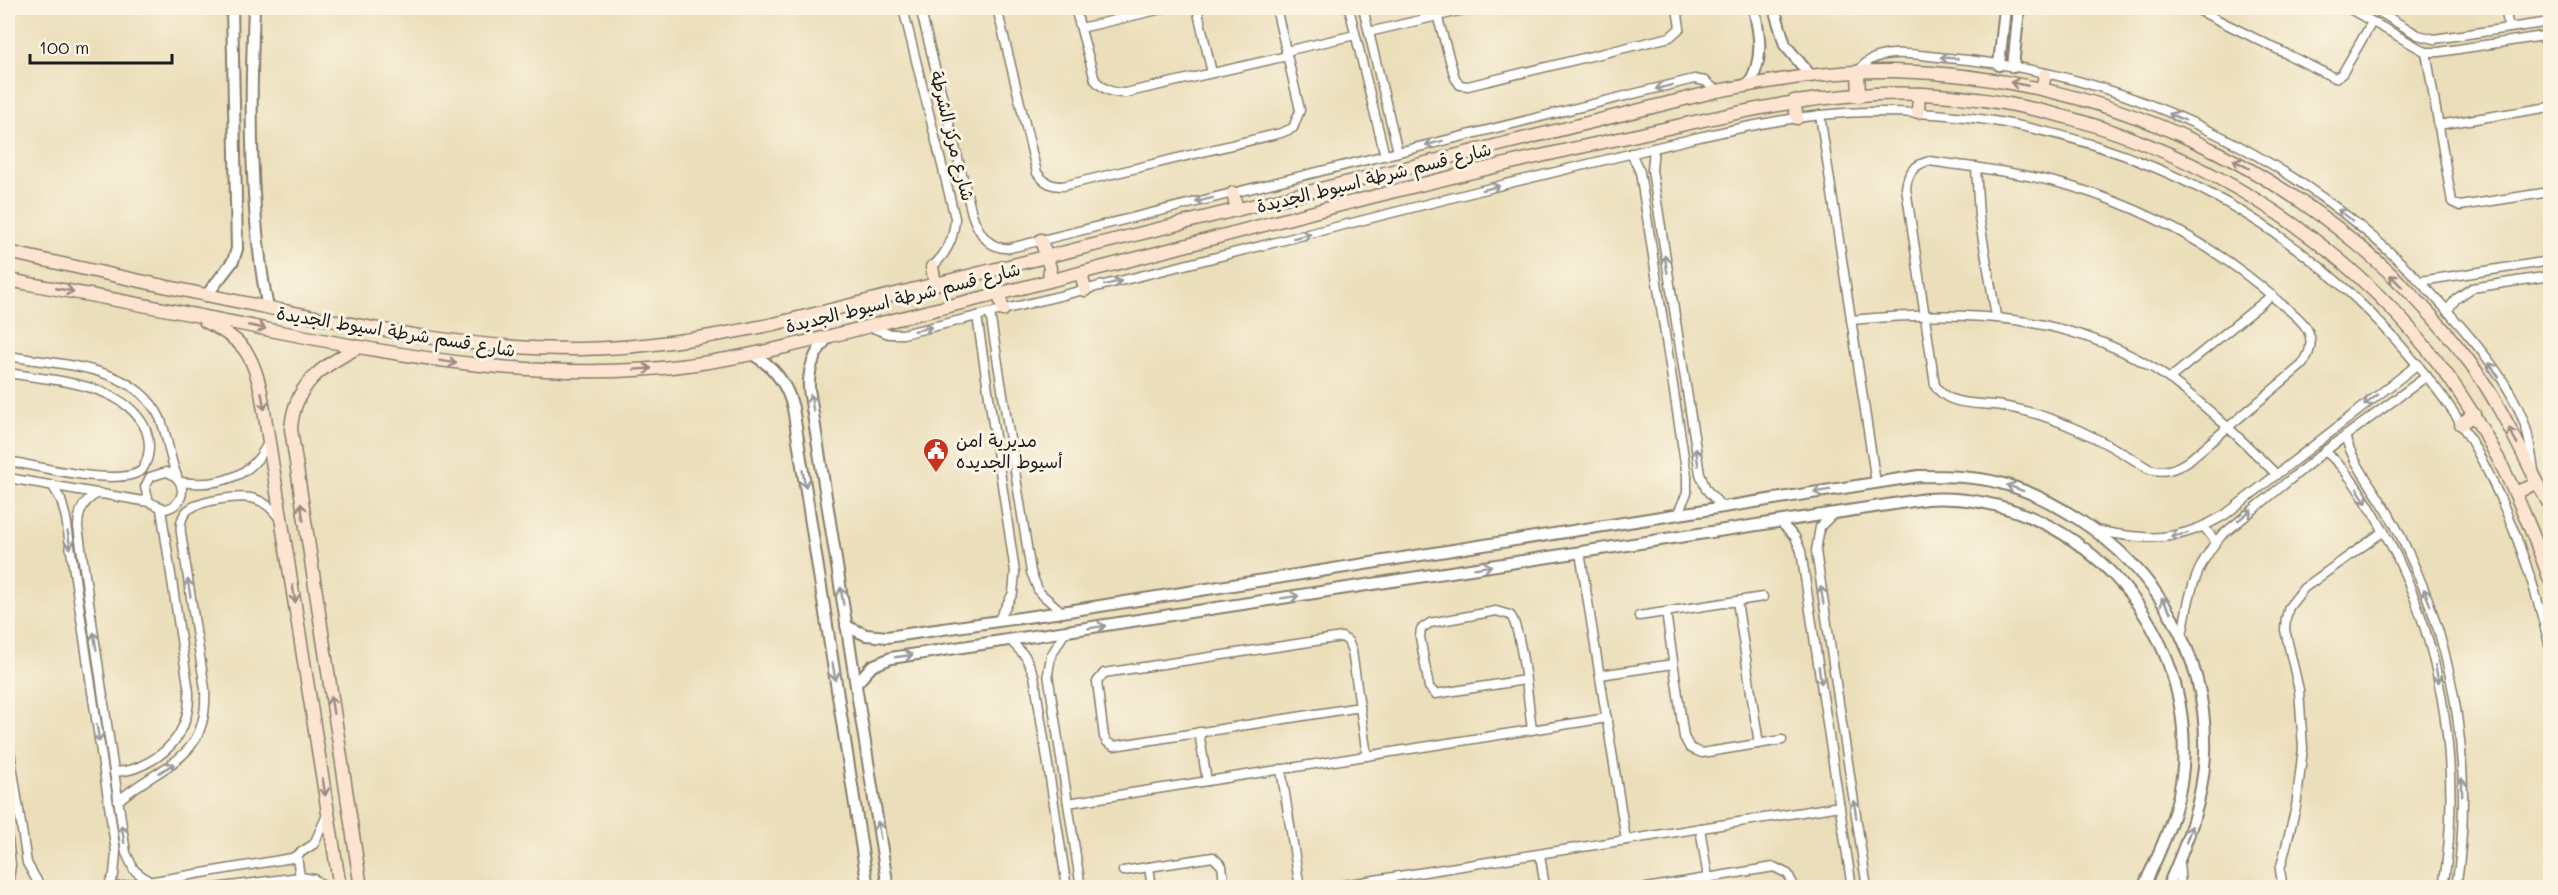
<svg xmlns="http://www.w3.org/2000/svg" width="2558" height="895" viewBox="0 0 2558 895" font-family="Mali,'Playpen Sans Arabic',sans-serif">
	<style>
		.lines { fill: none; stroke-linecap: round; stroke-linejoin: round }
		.minor-casing { stroke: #847d6b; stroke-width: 11 }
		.tertiary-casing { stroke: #847d6b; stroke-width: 14 }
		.secondary-casing { stroke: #847d6b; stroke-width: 15 }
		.minor { stroke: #fff; stroke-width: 8 }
		.tertiary { stroke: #fff; stroke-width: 10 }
		.secondary { stroke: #fde4d1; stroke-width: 12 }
		.oneway { stroke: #999 }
		.oneway2 { stroke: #988a80 }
		.labels { text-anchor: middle; stroke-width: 6; stroke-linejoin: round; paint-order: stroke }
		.street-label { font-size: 18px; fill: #1c1c1c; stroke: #fcf5e5 }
		.poi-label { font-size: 18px; fill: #1c1c1c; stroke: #fcf5e5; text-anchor: start }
	</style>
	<rect width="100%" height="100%" fill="#fcf5e5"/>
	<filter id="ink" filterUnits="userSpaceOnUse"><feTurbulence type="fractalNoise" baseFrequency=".0167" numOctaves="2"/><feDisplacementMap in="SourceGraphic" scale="12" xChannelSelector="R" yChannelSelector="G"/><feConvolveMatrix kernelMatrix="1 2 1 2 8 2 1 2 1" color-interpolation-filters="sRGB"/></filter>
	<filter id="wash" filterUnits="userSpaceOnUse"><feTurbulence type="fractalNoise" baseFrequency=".008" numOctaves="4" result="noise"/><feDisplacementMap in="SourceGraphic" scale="24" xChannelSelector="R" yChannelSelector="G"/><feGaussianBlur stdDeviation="1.35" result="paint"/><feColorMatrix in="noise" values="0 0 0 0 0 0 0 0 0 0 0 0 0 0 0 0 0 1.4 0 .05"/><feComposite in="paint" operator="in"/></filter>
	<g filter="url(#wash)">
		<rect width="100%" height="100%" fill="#ebdeba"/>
	</g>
	<g filter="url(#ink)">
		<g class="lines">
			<defs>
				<g id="minor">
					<path d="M903,8L955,218C954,239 947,253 932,267"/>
					<path d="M920,8L972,214C978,232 989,250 1010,248L1694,79L1705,81L1717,91"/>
					<path d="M997,8L1037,173C1045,183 1051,186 1063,186L1281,133L1293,128L1300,110L1276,8"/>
					<path d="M1075,8L1095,80C1104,90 1112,93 1125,93L1287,56"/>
					<polyline points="1197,8 1212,73"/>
					<polyline points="1349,8 1385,156"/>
					<polyline points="1363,8 1398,152"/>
					<polyline points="1435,8 1455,78 1460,85 1468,86 1670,37 1680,28 1677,8"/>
					<polyline points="2194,8 2335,78 2342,74 2372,22"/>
					<polyline points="2348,8 2426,52 2439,52 2550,35"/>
					<polyline points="2373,8 2418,35 2434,39 2550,22"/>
					<polyline points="2505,8 2509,28"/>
					<polyline points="1081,28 1166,8"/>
					<polyline points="1369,32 1472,8"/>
					<polyline points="1286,51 1355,35"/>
					<polyline points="2426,52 2452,202 2460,206 2550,192"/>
					<path d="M1858,72C1875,44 1920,56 1947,58C2135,73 2318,166 2443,306C2474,341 2510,381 2525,425C2530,439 2531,455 2534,470"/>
					<polyline points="1820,115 1876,483"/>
					<polyline points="2438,125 2550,107"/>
					<polyline points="1654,148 1652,170 1700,474 1706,489 1722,507"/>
					<polyline points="1631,153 1640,172 1687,476 1687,493 1677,515"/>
					<path d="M1929,161C1977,168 2026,173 2073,187C2149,210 2220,249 2279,302C2289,310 2303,320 2308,331C2314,343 2309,355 2302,365L2188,461C2175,470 2164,473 2149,469C2103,440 2056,415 2002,406C1980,402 1948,408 1935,385L1906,188C1908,172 1914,165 1929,161Z"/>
					<polyline points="1976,167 1979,217 1996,316"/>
					<polyline points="2421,281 2550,261"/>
					<polyline points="2447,311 2456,299 2472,288 2550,276"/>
					<polyline points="990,313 1031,572 1039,592 1062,612"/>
					<polyline points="977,316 1015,572 1013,593 998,621"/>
					<path d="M1851,320C1962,310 2075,311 2171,380C2209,408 2243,441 2276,474"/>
					<path d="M870,327L889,334H903C1104,286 1305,235 1506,184C1569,169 1632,153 1695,138C1752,125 1809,113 1868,112C2068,109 2261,189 2395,339C2421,368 2446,398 2466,432C2506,499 2532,572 2550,648"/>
					<path d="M8,356C59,365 134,364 160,418C168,437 169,457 177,476"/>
					<path d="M8,373C53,381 125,382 146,430C151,444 150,457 142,470C120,488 37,466 8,461"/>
					<polyline points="2169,379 2272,295"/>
					<path d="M2345,436C2352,460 2367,479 2380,500C2391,516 2400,534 2408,552C2457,655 2474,775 2456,888"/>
					<path d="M2325,451C2346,468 2361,493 2375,516C2440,625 2464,762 2443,888"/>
					<path d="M8,478L149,502L165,509C187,505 188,478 166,472L150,477L145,487L149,502"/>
					<path d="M181,482C216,487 253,478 268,442"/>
					<polyline points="52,485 61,500 66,518 116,852 114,875 107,888"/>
					<path d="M99,493C84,499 78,512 78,527L126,853L134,870L150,882"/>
					<polyline points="1833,514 1820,527 1816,551 1867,888"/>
					<polyline points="1779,521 1795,537 1801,551 1852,888"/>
					<polyline points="2204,527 2216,542"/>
					<path d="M2095,530C2147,541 2179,543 2226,514L2418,364"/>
					<polyline points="1580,552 1626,840"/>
					<polyline points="1737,601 1759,744"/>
					<polyline points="1666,612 1684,737 1690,748 1702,753 1782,740"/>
					<polyline points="1639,616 1763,597"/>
					<polyline points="1065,632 1051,656 1048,674 1081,888"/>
					<path d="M2182,637C2188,598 2194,567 2221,536L2325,451L2427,376"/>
					<polyline points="1010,640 1025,656 1034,675 1067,888"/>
					<polyline points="1600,675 1673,664"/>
					<path d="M1525,680L1435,694L1429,687L1420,637L1421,629L1430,623L1496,611L1510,615C1522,627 1529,708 1532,730"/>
					<polyline points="1360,707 1114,746 1107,742 1104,737 1097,682 1104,673 1342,637 1348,641 1352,651 1367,756"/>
					<polyline points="1199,732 1207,781"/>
					<polyline points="8,738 27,863 41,888"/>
					<polyline points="1281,769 1300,888"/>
					<path d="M114,771C125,773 135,769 145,764C175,749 190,725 189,692L161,509"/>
					<path d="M118,801C162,763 209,761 205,689L181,533C180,525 181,517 187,511C197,501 241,494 255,499C266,502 273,510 280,519"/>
					<polyline points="1068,803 1607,718"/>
					<polyline points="1700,828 1708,878"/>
					<polyline points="8,839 11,865 8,886"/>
					<polyline points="1540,854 1545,888"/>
					<polyline points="297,856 300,877"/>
					<polyline points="2179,861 2181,888"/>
					<polyline points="1149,867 1152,888"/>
					<polyline points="1123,871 1213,857 1222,866 1225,888"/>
					<polyline points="112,888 292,858 314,844 327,815"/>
					<polyline points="215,888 300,877 314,879 327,888"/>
					<polyline points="1324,888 1840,806"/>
					<polyline points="1646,888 1774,867 1788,874 1795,888"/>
					<polyline points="2283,888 2280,870 2296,807 2303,748 2299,690 2285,630 2286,618 2289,607 2304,588 2384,531"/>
				</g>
				<g id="tertiary">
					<path d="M254,8C250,102 249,215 268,308"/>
					<polyline points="1774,8 1785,45 1810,75"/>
					<polyline points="1999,65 2005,8"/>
					<polyline points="2013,67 2019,8"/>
					<path d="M1749,85C1764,58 1760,36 1754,8"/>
					<polyline points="206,296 233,261 237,249 232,8"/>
					<path d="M829,336C815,352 808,367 809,389L888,888"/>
					<path d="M752,354C774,366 787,384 793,408L868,888"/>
					<path d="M846,626L866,635L887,637L1062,612L1919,476C1946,476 1974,476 2000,483C2028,490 2055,504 2078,519C2158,571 2208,656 2205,753C2203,801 2187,844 2167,888"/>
					<path d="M856,684L872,666L891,658L1926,499C2073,490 2194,622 2183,767C2180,810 2161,849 2143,888"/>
				</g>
				<g id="secondary">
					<polyline points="1858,72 1859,96"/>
					<polyline points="2042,89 2045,75"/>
					<polyline points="1794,101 1797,118"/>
					<polyline points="1918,112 1919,94"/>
					<polyline points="1233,193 1237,210"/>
					<polyline points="1041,240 1050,268 1049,281"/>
					<path d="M8,252C93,271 179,290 265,307C370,328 473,350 580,349C646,348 710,337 774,324L1717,91C1775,80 1834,70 1893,71C2118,76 2336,183 2471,364C2503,408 2524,459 2550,506"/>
					<polyline points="932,267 935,283"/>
					<polyline points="1081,273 1085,290"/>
					<path d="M8,280C95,296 183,312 270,330C408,357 547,384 688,365C776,353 863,327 949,306C1168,253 1384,189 1604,142C1710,120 1813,89 1923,94C2126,104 2332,213 2450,379C2494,441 2525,509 2550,580"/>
					<polyline points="999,294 1003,310"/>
					<path d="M205,321C242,340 252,351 261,392L340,888"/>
					<path d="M359,347C322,366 294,384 291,429L361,888"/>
					<polyline points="2461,424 2474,414"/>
					<polyline points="2516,493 2537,482"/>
				</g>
			</defs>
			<use href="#minor" class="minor-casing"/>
			<use href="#tertiary" class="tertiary-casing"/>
			<use href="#secondary" class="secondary-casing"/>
			<use href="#minor" class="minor"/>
			<use href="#tertiary" class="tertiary"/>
			<use href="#secondary" class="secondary"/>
		</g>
		<defs><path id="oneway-shaft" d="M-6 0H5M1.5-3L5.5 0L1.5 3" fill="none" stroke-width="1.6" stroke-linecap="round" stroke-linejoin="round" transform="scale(1.5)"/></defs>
		<g class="oneway">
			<use href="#oneway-shaft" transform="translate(1949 58) rotate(-176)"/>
			<use href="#oneway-shaft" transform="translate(1664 87) rotate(166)"/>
			<use href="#oneway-shaft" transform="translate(2177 117) rotate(-157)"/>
			<use href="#oneway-shaft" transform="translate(1434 143) rotate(166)"/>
			<use href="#oneway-shaft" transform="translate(1491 188) rotate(-14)"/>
			<use href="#oneway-shaft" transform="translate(1204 200) rotate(166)"/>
			<use href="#oneway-shaft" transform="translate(2345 215) rotate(-142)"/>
			<use href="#oneway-shaft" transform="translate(1302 236) rotate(-14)"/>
			<use href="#oneway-shaft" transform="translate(1666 264) rotate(-99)"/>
			<use href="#oneway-shaft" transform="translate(1113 283) rotate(-14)"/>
			<use href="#oneway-shaft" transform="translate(923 329) rotate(-13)"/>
			<use href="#oneway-shaft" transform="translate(2494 370) rotate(-124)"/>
			<use href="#oneway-shaft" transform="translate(2371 400) rotate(142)"/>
			<use href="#oneway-shaft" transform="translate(812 403) rotate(-99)"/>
			<use href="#oneway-shaft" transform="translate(1697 457) rotate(-99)"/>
			<use href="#oneway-shaft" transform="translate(804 479) rotate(81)"/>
			<use href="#oneway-shaft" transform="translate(2015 488) rotate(-160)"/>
			<use href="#oneway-shaft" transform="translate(1822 491) rotate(171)"/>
			<use href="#oneway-shaft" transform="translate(2362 496) rotate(57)"/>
			<use href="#oneway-shaft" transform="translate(2245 515) rotate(-39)"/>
			<use href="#oneway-shaft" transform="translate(2179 535) rotate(168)"/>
			<use href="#oneway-shaft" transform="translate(69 540) rotate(81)"/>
			<use href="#oneway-shaft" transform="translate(1483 567) rotate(-9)"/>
			<use href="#oneway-shaft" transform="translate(189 588) rotate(-99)"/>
			<use href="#oneway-shaft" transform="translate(1822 595) rotate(-99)"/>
			<use href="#oneway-shaft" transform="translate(842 596) rotate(-99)"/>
			<use href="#oneway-shaft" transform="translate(1290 597) rotate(-9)"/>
			<use href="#oneway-shaft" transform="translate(2427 597) rotate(-111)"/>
			<use href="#oneway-shaft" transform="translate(2166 605) rotate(-121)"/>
			<use href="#oneway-shaft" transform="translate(1097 627) rotate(-9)"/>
			<use href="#oneway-shaft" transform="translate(95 641) rotate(-99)"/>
			<use href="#oneway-shaft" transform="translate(904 656) rotate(-8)"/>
			<use href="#oneway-shaft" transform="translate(834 672) rotate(81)"/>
			<use href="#oneway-shaft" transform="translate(2437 674) rotate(78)"/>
			<use href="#oneway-shaft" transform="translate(1820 675) rotate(81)"/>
			<use href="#oneway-shaft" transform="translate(98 733) rotate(81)"/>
			<use href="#oneway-shaft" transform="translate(167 768) rotate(-32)"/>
			<use href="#oneway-shaft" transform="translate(2462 787) rotate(-91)"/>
			<use href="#oneway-shaft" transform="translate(1855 809) rotate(-99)"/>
			<use href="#oneway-shaft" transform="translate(879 830) rotate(-99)"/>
			<use href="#oneway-shaft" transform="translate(123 834) rotate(-98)"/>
			<use href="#oneway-shaft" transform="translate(2189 834) rotate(-71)"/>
		</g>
		<g class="oneway2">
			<use href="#oneway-shaft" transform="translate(2019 84) rotate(-169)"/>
			<use href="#oneway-shaft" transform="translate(2241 164) rotate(-151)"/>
			<use href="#oneway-shaft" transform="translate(2396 281) rotate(-135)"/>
			<use href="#oneway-shaft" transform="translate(65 290) rotate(11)"/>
			<use href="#oneway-shaft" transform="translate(257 327) rotate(11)"/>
			<use href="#oneway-shaft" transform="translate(448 362) rotate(9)"/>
			<use href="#oneway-shaft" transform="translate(643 369) rotate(-4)"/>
			<use href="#oneway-shaft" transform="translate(263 401) rotate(79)"/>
			<use href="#oneway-shaft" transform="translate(2513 436) rotate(-117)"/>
			<use href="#oneway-shaft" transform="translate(302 512) rotate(-99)"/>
			<use href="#oneway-shaft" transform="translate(294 594) rotate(81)"/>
			<use href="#oneway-shaft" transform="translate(332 705) rotate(-99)"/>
			<use href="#oneway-shaft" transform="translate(324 787) rotate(81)"/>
		</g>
	</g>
	<defs>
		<symbol id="civic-pin" viewBox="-11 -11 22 30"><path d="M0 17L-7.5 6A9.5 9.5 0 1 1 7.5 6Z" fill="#c8321e" stroke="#fcf5e5"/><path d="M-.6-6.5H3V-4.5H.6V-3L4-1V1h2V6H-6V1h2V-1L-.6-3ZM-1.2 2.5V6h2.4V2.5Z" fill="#fff"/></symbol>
	</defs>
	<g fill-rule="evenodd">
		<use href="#civic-pin" x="921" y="436" width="30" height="40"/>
	</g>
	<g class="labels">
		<g class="street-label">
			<text transform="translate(952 136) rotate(76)" y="6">شارع مركز الشرطة</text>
			<text transform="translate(1374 178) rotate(-14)" y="6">شارع قسم شرطة اسيوط الجديدة</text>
			<text transform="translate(903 298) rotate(-14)" y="6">شارع قسم شرطة اسيوط الجديدة</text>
			<text transform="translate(396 332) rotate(9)" y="6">شارع قسم شرطة اسيوط الجديدة</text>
		</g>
		<g class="poi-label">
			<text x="956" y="447">مديرية امن<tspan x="956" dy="21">أسيوط الجديده</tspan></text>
		</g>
	</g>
	<rect width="2558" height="895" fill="none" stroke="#fcf5e5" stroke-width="30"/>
	<path d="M30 54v9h142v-9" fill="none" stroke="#1c1c1c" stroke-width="3"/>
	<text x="39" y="54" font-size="18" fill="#1c1c1c" stroke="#fcf5e5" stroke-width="4.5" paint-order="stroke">100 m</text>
</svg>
